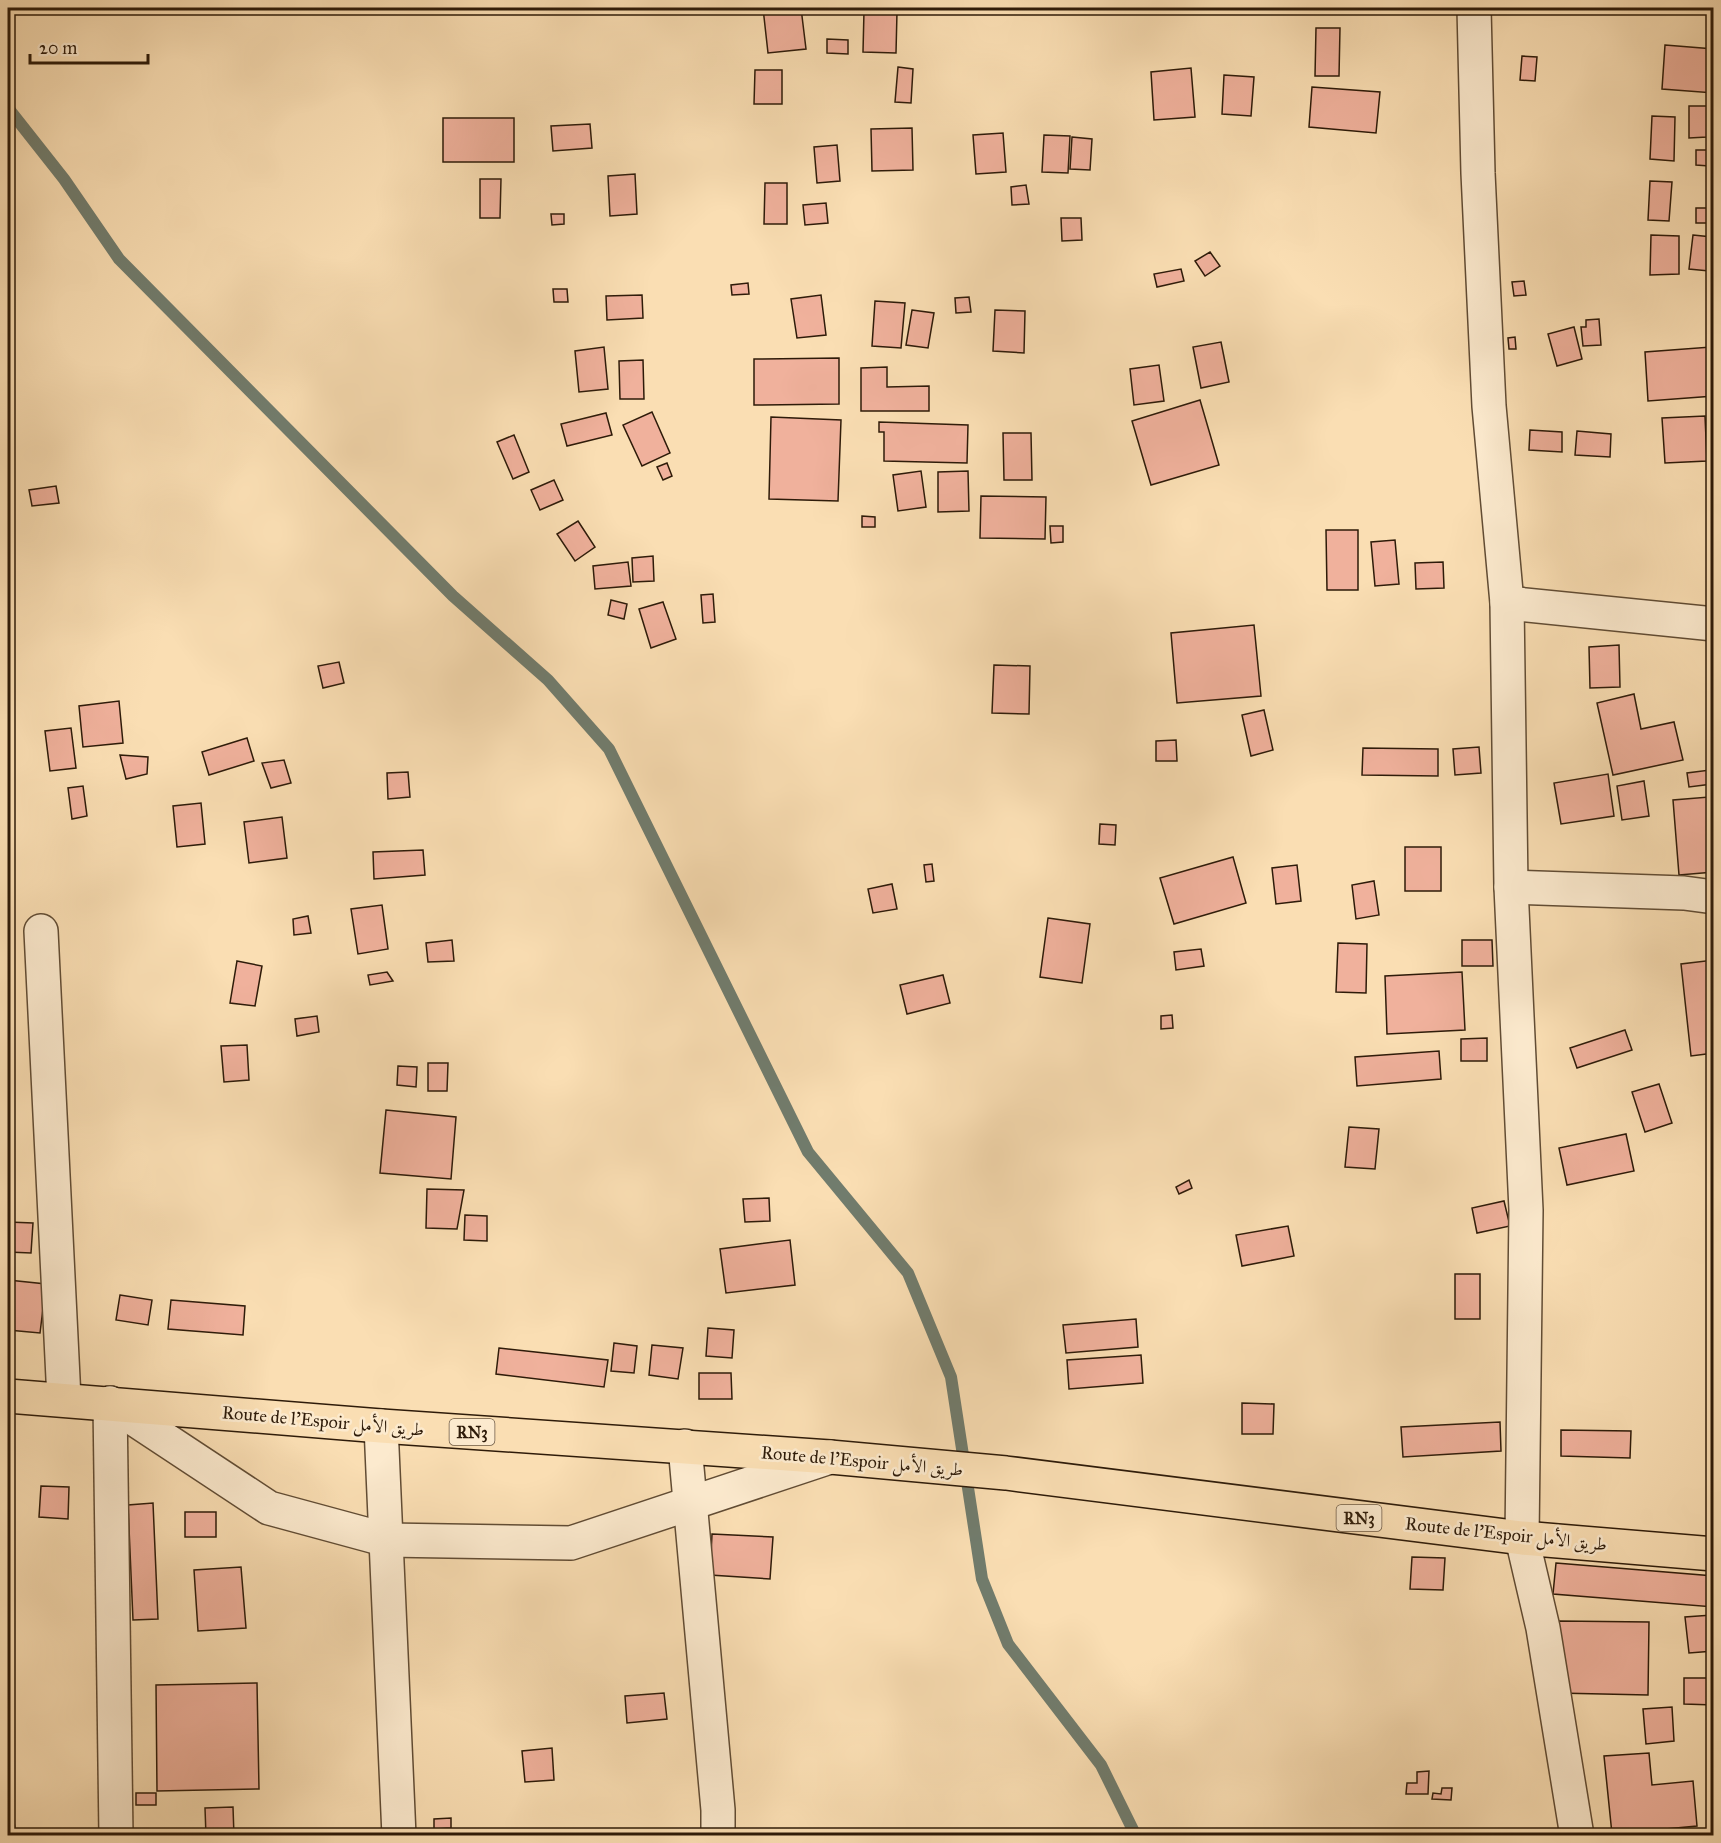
<svg xmlns="http://www.w3.org/2000/svg" width="1721" height="1843" viewBox="0 0 1721 1843" font-family="'IM FELL Great Primer',Amiri,serif">
	<style>
		.lines { fill: none; stroke-linecap: round; stroke-linejoin: round }
		.stream { stroke: #717c6d; stroke-width: 12 }
		.building { fill: #f0b19c; stroke: #2e1b09; stroke-width: 1.5 }
		.street-casing { stroke: #614c34; stroke-width: 36 }
		.highway-casing { stroke: #2e1b09; stroke-width: 36 }
		.street { stroke: #fceace; stroke-width: 33 }
		.highway { stroke: #fadeb3; stroke-width: 33 }
		.labels { text-anchor: middle; stroke-width: 5; stroke-linejoin: round; paint-order: stroke }
		.shield { fill: #fceace; stroke: #6c5944; stroke-width: 1.5 }
		.shield-label { font-size: 16px; font-weight: bold; fill: #2e1b09 }
		.street-label { font-size: 18px; fill: #2e1b09; stroke: #fceace }
	</style>
	<rect width="100%" height="100%" fill="#fadeb3"/>
	<filter id="stains"><feTurbulence type="fractalNoise" baseFrequency=".00333" numOctaves="4"/><feColorMatrix values="0 0 0 0 .2 0 0 0 0 .09 0 0 0 0 .02 0 0 0 .5 -.17"/></filter>
	<radialGradient id="worn" r=".72"><stop offset=".6" stop-color="#630" stop-opacity="0"/><stop offset="1" stop-color="#630" stop-opacity=".3"/></radialGradient>
	<g class="lines">
		<polyline class="stream" points="8,108 64,179 119,259 453,596 548,680 609,749 808,1152 908,1273 951,1377 982,1579 1008,1644 1101,1765 1136,1836"/>
	</g>
	<g class="building">
		<polygon points="763,8 801,8 806,49 768,53"/>
		<polygon points="864,11 897,12 896,53 863,52"/>
		<polygon points="1316,28 1340,28 1339,76 1315,76"/>
		<polygon points="827,39 848,40 848,54 827,53"/>
		<polygon points="1665,45 1714,49 1714,93 1662,89"/>
		<polygon points="1522,56 1537,57 1535,81 1520,80"/>
		<polygon points="898,67 913,69 911,103 895,102"/>
		<polygon points="1191,68 1195,117 1154,120 1151,72"/>
		<polygon points="755,70 782,70 782,104 754,104"/>
		<polygon points="1224,75 1254,77 1251,116 1222,114"/>
		<polygon points="1312,87 1380,92 1376,133 1309,127"/>
		<polygon points="1689,106 1708,106 1707,137 1689,138"/>
		<polygon points="1652,116 1675,117 1674,161 1650,159"/>
		<rect x="443" y="118" width="71" height="44"/>
		<polygon points="590,124 592,148 553,151 551,126"/>
		<polygon points="912,128 913,170 872,171 871,129"/>
		<polygon points="1003,133 1006,172 976,174 973,135"/>
		<polygon points="1044,135 1070,136 1068,173 1042,172"/>
		<polygon points="1072,137 1092,139 1090,170 1070,169"/>
		<polygon points="837,145 840,181 817,183 814,147"/>
		<polygon points="1696,150 1710,150 1709,166 1696,165"/>
		<polygon points="635,174 637,214 610,216 608,176"/>
		<polygon points="480,179 501,179 500,218 480,218"/>
		<polygon points="1650,181 1672,182 1669,221 1648,220"/>
		<polygon points="765,183 787,183 787,224 764,224"/>
		<polygon points="1026,185 1029,204 1012,205 1011,187"/>
		<polygon points="826,203 828,223 805,225 803,205"/>
		<rect x="1696" y="208" width="18" height="15"/>
		<polygon points="551,214 564,214 564,224 552,225"/>
		<polygon points="1061,218 1081,218 1082,240 1062,241"/>
		<polygon points="1651,235 1679,236 1679,274 1650,275"/>
		<polygon points="1693,235 1712,237 1709,271 1689,269"/>
		<polygon points="1210,252 1220,266 1205,276 1195,261"/>
		<polygon points="1181,269 1184,281 1157,287 1154,274"/>
		<polygon points="1524,281 1526,295 1514,296 1512,282"/>
		<polygon points="748,283 749,294 732,295 731,285"/>
		<polygon points="553,289 567,289 568,302 554,302"/>
		<polygon points="642,295 643,318 607,320 606,296"/>
		<polygon points="821,295 826,335 797,338 791,299"/>
		<polygon points="969,297 971,312 956,313 955,298"/>
		<polygon points="875,301 905,303 901,348 872,346"/>
		<polygon points="912,310 934,313 928,348 906,345"/>
		<polygon points="995,310 1025,311 1024,353 993,351"/>
		<polygon points="1599,319 1601,345 1583,346 1581,327 1586,327 1586,320"/>
		<polygon points="1574,327 1582,359 1557,366 1548,334"/>
		<polygon points="1515,337 1516,349 1509,349 1508,338"/>
		<polygon points="1221,342 1229,382 1201,388 1193,347"/>
		<polygon points="604,347 608,389 579,392 575,351"/>
		<polygon points="1711,347 1714,396 1648,401 1645,352"/>
		<polygon points="839,358 839,404 754,405 754,359"/>
		<polygon points="643,360 644,399 620,399 619,361"/>
		<polygon points="1159,365 1164,401 1134,405 1130,369"/>
		<polygon points="887,367 887,387 929,386 929,411 861,411 861,368"/>
		<polygon points="1200,400 1219,465 1151,485 1132,421"/>
		<polygon points="652,412 670,453 642,466 623,425"/>
		<polygon points="606,413 612,435 567,446 561,424"/>
		<polygon points="1705,416 1707,461 1665,463 1662,418"/>
		<polygon points="771,417 841,420 838,501 769,499"/>
		<polygon points="879,422 968,425 967,463 884,461 884,432 879,432"/>
		<polygon points="1530,430 1562,432 1562,452 1529,450"/>
		<polygon points="1577,431 1611,434 1610,457 1575,455"/>
		<polygon points="1003,433 1031,433 1032,480 1004,480"/>
		<polygon points="514,435 529,472 513,479 497,442"/>
		<polygon points="667,463 672,476 663,480 657,467"/>
		<polygon points="921,471 926,507 898,511 893,475"/>
		<polygon points="968,471 969,511 938,512 938,472"/>
		<polygon points="554,480 563,500 540,510 531,490"/>
		<polygon points="56,486 59,503 32,506 29,490"/>
		<polygon points="981,496 1046,497 1045,539 980,538"/>
		<polygon points="862,516 875,517 875,527 862,527"/>
		<polygon points="578,521 595,547 575,561 557,534"/>
		<polygon points="1050,526 1063,526 1063,542 1051,543"/>
		<polygon points="1326,530 1358,530 1358,590 1327,590"/>
		<polygon points="1395,540 1399,584 1375,586 1371,542"/>
		<polygon points="653,556 654,581 633,582 632,558"/>
		<polygon points="628,562 631,586 595,589 593,566"/>
		<polygon points="1443,562 1444,588 1416,589 1415,563"/>
		<polygon points="713,594 715,622 703,623 701,595"/>
		<polygon points="611,600 627,604 624,619 608,615"/>
		<polygon points="663,602 676,639 651,648 639,609"/>
		<polygon points="1254,625 1261,696 1177,703 1171,633"/>
		<polygon points="1619,645 1620,687 1590,688 1589,647"/>
		<polygon points="339,662 344,683 323,688 318,666"/>
		<polygon points="994,665 1030,666 1029,714 992,713"/>
		<polygon points="1634,694 1641,729 1674,722 1683,760 1613,775 1597,703"/>
		<polygon points="119,701 123,743 83,747 79,706"/>
		<polygon points="1264,710 1273,750 1251,756 1242,715"/>
		<polygon points="71,728 76,768 50,771 45,731"/>
		<polygon points="247,738 254,761 209,775 202,752"/>
		<polygon points="1176,740 1177,761 1156,761 1156,741"/>
		<polygon points="1479,747 1481,773 1455,775 1453,749"/>
		<polygon points="1363,748 1438,749 1438,776 1362,775"/>
		<polygon points="120,755 148,757 147,774 126,779"/>
		<polygon points="284,760 291,783 271,788 262,763"/>
		<polygon points="1710,770 1712,784 1689,787 1687,773"/>
		<polygon points="408,772 410,797 388,799 387,773"/>
		<polygon points="1608,774 1614,816 1561,824 1554,783"/>
		<polygon points="1644,781 1649,816 1622,820 1617,786"/>
		<polygon points="83,786 87,816 72,819 68,788"/>
		<polygon points="1709,797 1714,872 1679,875 1673,800"/>
		<polygon points="201,803 205,844 177,847 173,806"/>
		<polygon points="282,817 287,858 249,863 244,822"/>
		<polygon points="1100,824 1116,825 1115,845 1099,844"/>
		<rect x="1405" y="847" width="36" height="44"/>
		<polygon points="423,850 425,875 374,879 373,852"/>
		<polygon points="1233,857 1246,903 1174,924 1160,878"/>
		<polygon points="932,864 934,881 926,882 924,865"/>
		<polygon points="1297,865 1301,901 1276,904 1272,868"/>
		<polygon points="1374,881 1379,915 1356,919 1352,885"/>
		<polygon points="892,884 897,909 873,913 868,889"/>
		<polygon points="382,905 388,949 358,954 351,909"/>
		<polygon points="308,916 311,933 294,935 293,919"/>
		<polygon points="1048,918 1090,924 1082,983 1040,977"/>
		<polygon points="452,940 454,961 428,962 426,943"/>
		<polygon points="1462,940 1492,940 1493,966 1462,966"/>
		<polygon points="1338,943 1367,944 1366,993 1336,992"/>
		<polygon points="1201,949 1204,966 1176,970 1174,952"/>
		<polygon points="1714,960 1714,1053 1691,1056 1681,964"/>
		<polygon points="237,961 262,966 255,1006 230,1003"/>
		<polygon points="387,972 393,981 370,985 368,975"/>
		<polygon points="1462,972 1465,1030 1387,1034 1385,976"/>
		<polygon points="943,975 950,1003 907,1014 900,985"/>
		<polygon points="1172,1015 1173,1028 1161,1029 1161,1016"/>
		<polygon points="317,1016 319,1032 297,1036 295,1019"/>
		<polygon points="1625,1030 1632,1050 1577,1068 1570,1048"/>
		<polygon points="1487,1038 1487,1061 1461,1061 1461,1039"/>
		<polygon points="247,1045 249,1080 224,1082 221,1046"/>
		<polygon points="1439,1051 1441,1079 1357,1086 1355,1057"/>
		<polygon points="428,1063 448,1063 447,1091 428,1091"/>
		<polygon points="398,1066 417,1067 416,1087 397,1085"/>
		<polygon points="1659,1084 1672,1123 1645,1132 1632,1092"/>
		<polygon points="386,1110 456,1117 451,1179 380,1173"/>
		<polygon points="1349,1127 1379,1129 1375,1169 1345,1167"/>
		<polygon points="1626,1134 1634,1171 1567,1185 1559,1148"/>
		<polygon points="1189,1180 1192,1188 1179,1194 1176,1187"/>
		<polygon points="427,1189 464,1190 457,1229 426,1228"/>
		<polygon points="769,1198 770,1221 745,1222 743,1199"/>
		<polygon points="1504,1201 1510,1226 1477,1233 1472,1208"/>
		<polygon points="465,1215 487,1216 487,1241 464,1240"/>
		<polygon points="8,1222 33,1223 31,1253 8,1252"/>
		<polygon points="1288,1226 1294,1256 1242,1266 1236,1235"/>
		<polygon points="790,1240 795,1285 726,1293 720,1249"/>
		<rect x="1455" y="1274" width="25" height="45"/>
		<polygon points="8,1280 46,1284 40,1333 8,1330"/>
		<polygon points="120,1295 152,1300 148,1325 116,1320"/>
		<polygon points="171,1300 245,1306 243,1335 168,1329"/>
		<polygon points="1136,1319 1138,1347 1066,1353 1063,1325"/>
		<polygon points="708,1328 734,1330 732,1358 706,1356"/>
		<polygon points="614,1343 637,1346 634,1373 611,1371"/>
		<polygon points="652,1345 683,1348 678,1379 649,1375"/>
		<polygon points="499,1348 608,1360 604,1387 496,1374"/>
		<polygon points="1141,1355 1143,1383 1069,1389 1067,1360"/>
		<polygon points="699,1373 731,1373 732,1399 699,1399"/>
		<polygon points="1242,1403 1274,1404 1273,1434 1242,1434"/>
		<polygon points="1500,1422 1501,1451 1403,1457 1401,1427"/>
		<polygon points="1561,1430 1631,1431 1630,1458 1561,1456"/>
		<polygon points="41,1486 69,1487 68,1519 39,1517"/>
		<polygon points="153,1503 158,1619 133,1620 128,1505"/>
		<rect x="185" y="1512" width="31" height="25"/>
		<polygon points="712,1534 773,1537 770,1579 710,1575"/>
		<polygon points="1412,1557 1445,1558 1443,1590 1410,1589"/>
		<polygon points="1556,1563 1714,1576 1714,1607 1553,1594"/>
		<polygon points="241,1567 246,1628 198,1631 194,1570"/>
		<polygon points="1712,1615 1714,1651 1689,1653 1685,1617"/>
		<polygon points="1558,1621 1649,1622 1648,1695 1557,1693"/>
		<polygon points="1684,1678 1714,1678 1714,1705 1684,1704"/>
		<polygon points="257,1683 259,1789 157,1791 156,1685"/>
		<polygon points="664,1693 667,1719 627,1723 625,1696"/>
		<polygon points="1672,1707 1674,1741 1646,1744 1643,1709"/>
		<polygon points="552,1748 554,1780 525,1782 522,1751"/>
		<polygon points="1649,1753 1652,1785 1693,1781 1697,1826 1612,1834 1604,1756"/>
		<polygon points="1429,1771 1428,1794 1406,1794 1407,1783 1417,1783 1417,1772"/>
		<polygon points="9,1786 16,1836 8,1836 8,1787"/>
		<polygon points="1442,1788 1452,1788 1451,1800 1432,1799 1433,1793 1441,1794"/>
		<rect x="136" y="1793" width="20" height="12"/>
		<polygon points="233,1807 234,1836 206,1836 205,1808"/>
		<polygon points="451,1818 451,1828 434,1829 434,1819"/>
	</g>
	<g class="lines">
		<defs>
			<g id="street">
				<polyline points="1474,8 1478,173 1489,406 1507,603 1511,887 1526,1210 1522,1538 1543,1628 1577,1836"/>
				<polyline points="1507,603 1714,624"/>
				<polyline points="1511,887 1684,893 1714,897"/>
				<polyline points="41,931 64,1399"/>
				<polyline points="110,1403 269,1508 387,1540 571,1543 830,1457"/>
				<polyline points="110,1403 116,1836"/>
				<polyline points="381,1426 399,1836"/>
				<polyline points="685,1446 718,1810 718,1836"/>
			</g>
			<polyline id="highway" points="8,1396 381,1426 830,1457 1006,1473 1522,1538 1714,1554"/>
		</defs>
		<use href="#street" class="street-casing"/>
		<use href="#highway" class="highway-casing"/>
		<use href="#street" class="street"/>
		<use href="#highway" class="highway"/>
	</g>
	<g class="labels">
		<g class="shield">
			<rect x="449.5" y="1419" width="45" height="26" rx="4.5"/>
			<rect x="1336.5" y="1505" width="45" height="26" rx="4.5"/>
		</g>
		<g class="shield-label">
			<text x="472" y="1438">RN3</text>
			<text x="1359" y="1524">RN3</text>
		</g>
		<g class="street-label">
			<text transform="translate(323 1421) rotate(5)" y="6">Route de l’Espoir طريق الأمل</text>
			<text transform="translate(862 1461) rotate(5)" y="6">Route de l’Espoir طريق الأمل</text>
			<text transform="translate(1506 1534) rotate(6)" y="6">Route de l’Espoir طريق الأمل</text>
		</g>
	</g>
	<rect width="1721" height="1843" fill="none" stroke="#fadeb3" stroke-width="30"/>
	<rect x="9" y="9" width="1703" height="1825" fill="none" stroke="#2e1b09" stroke-width="3"/>
	<rect x="15" y="15" width="1691" height="1813" fill="none" stroke="#2e1b09" stroke-width="1.5"/>
	<path d="M30 54v9h118v-9" fill="none" stroke="#2e1b09" stroke-width="3"/>
	<text x="39" y="54" font-size="18" fill="#2e1b09" stroke="#fceace" stroke-width="4.5" paint-order="stroke">20 m</text>
	<rect width="100%" height="100%" filter="url(#stains)"/>
	<rect width="100%" height="100%" fill="url(#worn)"/>
</svg>
